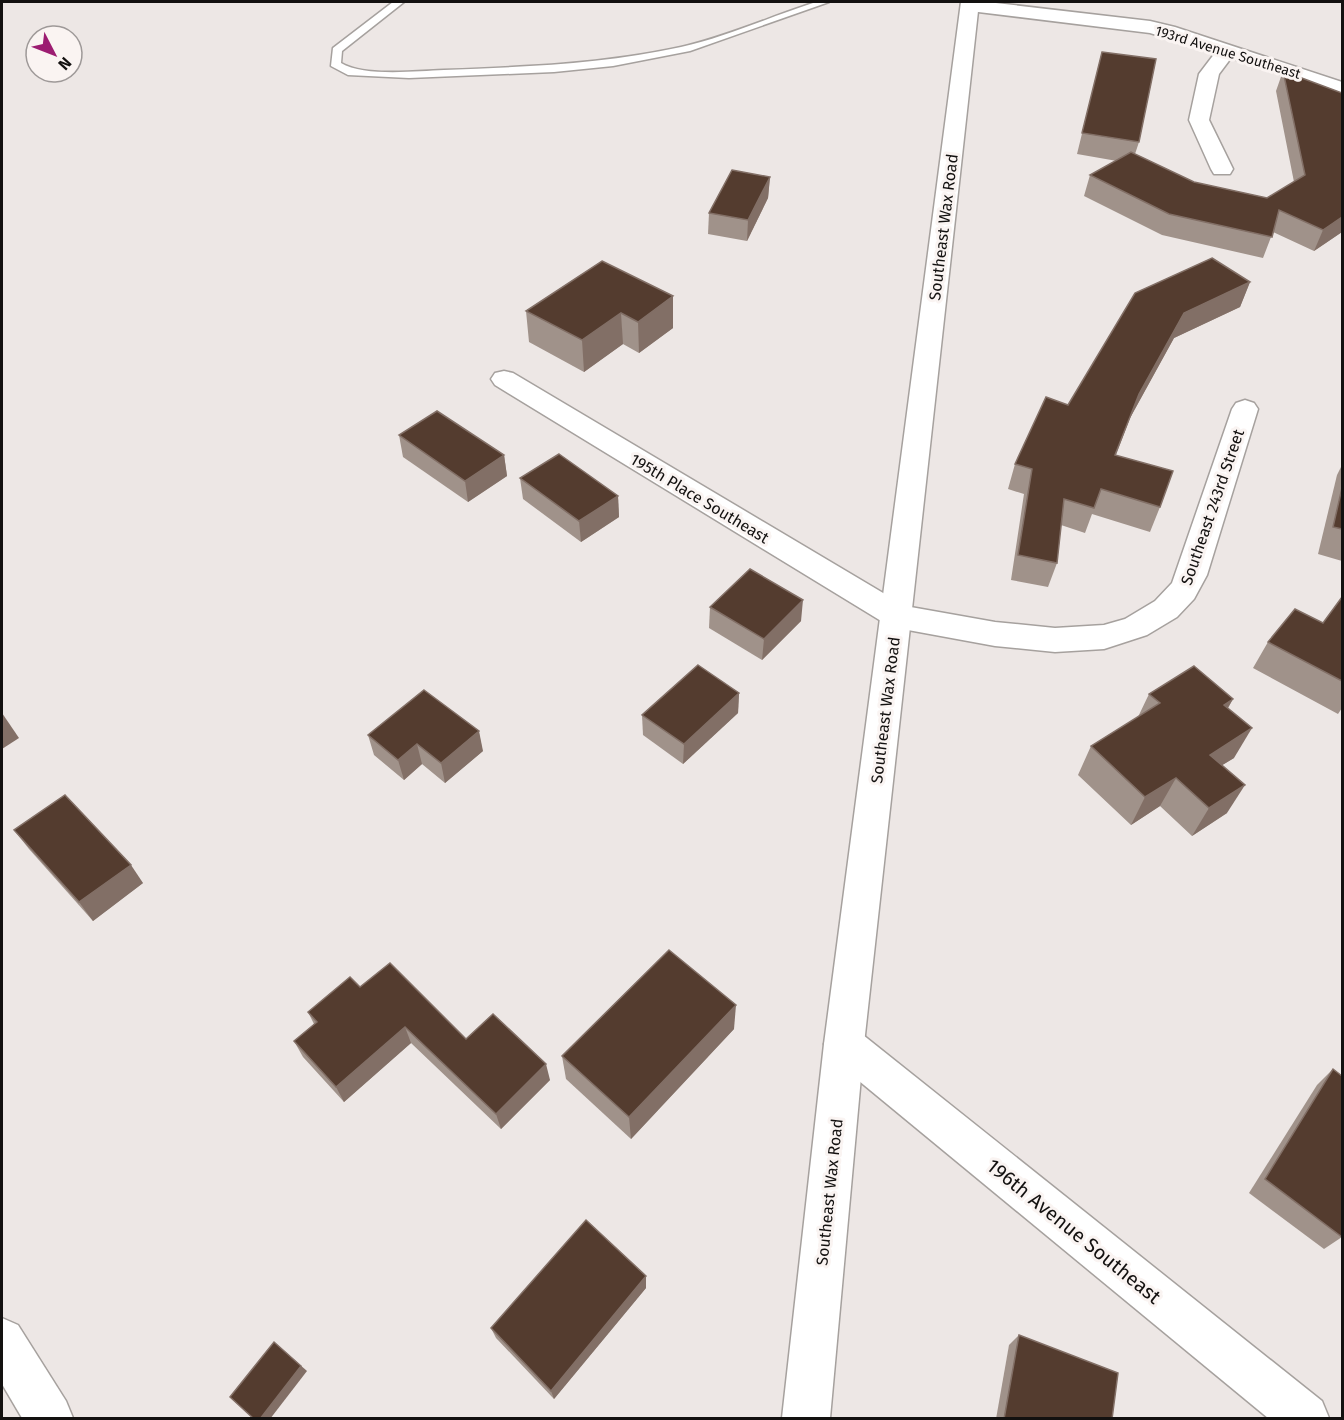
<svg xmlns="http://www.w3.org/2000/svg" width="1344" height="1420" viewBox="0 0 1344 1420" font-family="'Fira Sans',sans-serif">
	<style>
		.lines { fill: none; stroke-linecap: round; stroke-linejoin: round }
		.service-casing { stroke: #a6a19e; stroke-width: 3 }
		.minor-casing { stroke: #a6a19e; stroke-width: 3 }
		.tertiary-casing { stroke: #a6a19e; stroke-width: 3 }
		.service { fill: #fff; fill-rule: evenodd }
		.minor { fill: #fff; fill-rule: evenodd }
		.tertiary { fill: #fff; fill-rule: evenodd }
		.wall { fill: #a0928a }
		.shaded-wall { fill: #826f66 }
		.building { fill: #543c2f; stroke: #826f66; stroke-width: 1.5 }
		.labels { text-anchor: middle; stroke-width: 6; stroke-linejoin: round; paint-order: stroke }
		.far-street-label { font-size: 14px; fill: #131110; stroke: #faf4f2 }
		.street-label { font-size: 16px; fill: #131110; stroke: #faf4f2 }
		.near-street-label { font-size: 20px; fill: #131110; stroke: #faf4f2 }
	</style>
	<rect width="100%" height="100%" fill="#ede7e5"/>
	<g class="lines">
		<defs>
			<path id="service" d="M393,2H404L342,51L341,63C364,77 416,71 444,70C524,67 603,64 681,47C726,37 772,16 816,2H829L690,51L613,66L554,72L409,78L348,75L331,66L333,48Z"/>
			<g id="minor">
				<polygon points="963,2 987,2 1150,21 1175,27 1342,82 1342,94 1231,58 1219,74 1209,120 1233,169 1230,174 1214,174 1211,169 1189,120 1199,74 1215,53 1150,33 970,11 963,9 961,5"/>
				<polygon points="504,371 513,373 905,606 995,622 1055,628 1104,625 1125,619 1155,601 1172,583 1232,409 1236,403 1245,400 1254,403 1258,409 1207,575 1194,599 1177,617 1147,635 1104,649 1055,652 995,646 897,628 886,624 495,385 491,379 495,373"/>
				<polygon points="844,1025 858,1031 1322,1401 1329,1418 1268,1418 830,1057 824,1044 830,1031"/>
				<polygon points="2,1318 18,1325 66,1401 73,1418 22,1418 2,1384"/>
			</g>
			<polygon id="tertiary" points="961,2 979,2 864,1044 830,1418 782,1418 824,1044"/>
		</defs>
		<use href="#service" class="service-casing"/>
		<use href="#minor" class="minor-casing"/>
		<use href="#tertiary" class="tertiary-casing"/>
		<use href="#service" class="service"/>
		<use href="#minor" class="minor"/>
		<use href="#tertiary" class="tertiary"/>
	</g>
	<g class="wall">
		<polygon points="1102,52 1139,142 1135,154 1194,182 1267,198 1294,182 1276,91 1283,71 1342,93 1342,232 1314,251 1273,232 1263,258 1162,235 1084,196 1090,175 1117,161 1077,154"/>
		<polygon points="770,177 768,198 747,241 708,234 709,213"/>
		<polygon points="1250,282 1240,307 1174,338 1130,418 1116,455 1160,507 1150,532 1092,514 1085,533 1061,525 1057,563 1048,587 1011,580 1024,494 1008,489 1015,464 1068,405"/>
		<polygon points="673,296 673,328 639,353 623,344 584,372 529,342 526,311"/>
		<polygon points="399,435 504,455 507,476 468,502 403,457"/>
		<polygon points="1342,465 1342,561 1318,554 1337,475"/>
		<polygon points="520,478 618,496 619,517 581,542 523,499"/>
		<polygon points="1342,597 1342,708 1338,714 1253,668 1268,642 1323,623"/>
		<polygon points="710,607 801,621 762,660 709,628"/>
		<polygon points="739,693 738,713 683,764 643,735 642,715"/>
		<polygon points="1149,694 1233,699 1228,708 1234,758 1222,765 1227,813 1192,836 1160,806 1131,825 1078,775 1091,746 1138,717"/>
		<polygon points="368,735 483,751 445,783 422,764 404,780 374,755"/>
		<polygon points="14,830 143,883 93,921 29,849"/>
		<polygon points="360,987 466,1039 550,1080 501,1129 411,1043 344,1102 303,1057 294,1041 314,1024 308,1012"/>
		<polygon points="734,1029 631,1139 566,1079 562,1056"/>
		<polygon points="1333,1069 1342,1237 1324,1249 1249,1193 1317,1085"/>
		<polygon points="646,1288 554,1399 496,1338 491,1328"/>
		<polygon points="1019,1335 1112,1419 996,1419 1009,1345"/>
	</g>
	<g class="shaded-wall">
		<polygon points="770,177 768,198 747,241 748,220"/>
		<polygon points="1342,217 1342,232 1314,251 1323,230"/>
		<polygon points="1250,282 1240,307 1174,338 1130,418 1106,479 1139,394 1184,313"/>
		<polygon points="673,296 673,328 639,353 638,322"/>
		<polygon points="621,313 623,344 584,372 582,340"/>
		<polygon points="504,455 507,476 468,502 465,481"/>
		<polygon points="618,496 619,517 581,542 579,521"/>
		<polygon points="803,600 801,621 762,660 764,639"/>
		<polygon points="739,693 738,713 683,764 684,744"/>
		<polygon points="1233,699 1216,728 1224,705"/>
		<polygon points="2,713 19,738 2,749"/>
		<polygon points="1252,728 1234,758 1193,783 1210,755"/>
		<polygon points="479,731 483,751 445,783 441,763"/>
		<polygon points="417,744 422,764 404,780 398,760"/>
		<polygon points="1176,778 1160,806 1131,825 1145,797"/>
		<polygon points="1245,785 1227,813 1192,836 1209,808"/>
		<polygon points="131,865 143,883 93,921 79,902"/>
		<polygon points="736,1005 734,1029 631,1139 629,1117"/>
		<polygon points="405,1027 411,1043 344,1102 336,1087"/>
		<polygon points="546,1064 550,1080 501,1129 496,1114"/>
		<polygon points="646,1276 646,1288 554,1399 551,1391"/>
		<polygon points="274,1342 307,1371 270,1419 260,1419"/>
	</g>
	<g class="building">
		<polygon points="1102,52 1156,59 1139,142 1082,133"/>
		<polygon points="1283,71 1342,93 1342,217 1323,230 1279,210 1272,237 1169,214 1090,175 1131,152 1194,182 1267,198 1305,175"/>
		<polygon points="732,170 770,177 748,220 709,213"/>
		<polygon points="1212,258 1250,282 1184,313 1139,394 1115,455 1173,471 1160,507 1101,489 1094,508 1064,499 1057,563 1018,555 1032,469 1015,464 1046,397 1068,405 1135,293"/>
		<polygon points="602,261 673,296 638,322 621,313 582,340 526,311"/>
		<polygon points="437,411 504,455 465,481 399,435"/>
		<polygon points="559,454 618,496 579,521 520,478"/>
		<polygon points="1342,488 1342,529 1333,527"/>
		<polygon points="750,569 803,600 764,639 710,607"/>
		<polygon points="1342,597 1342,681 1268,642 1295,609 1323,623"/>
		<polygon points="698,665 739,693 684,744 642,715"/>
		<polygon points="1194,666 1233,699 1224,705 1252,728 1210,755 1245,785 1209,808 1176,778 1145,797 1091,746 1160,703 1149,694"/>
		<polygon points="424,690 479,731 441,763 417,744 398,760 368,735"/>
		<polygon points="65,795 131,865 79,902 14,830"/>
		<polygon points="669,950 736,1005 629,1117 562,1056"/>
		<polygon points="390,963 466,1039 493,1014 546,1064 496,1114 405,1027 336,1087 294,1041 317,1022 308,1012 350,977 360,987"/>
		<polygon points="1333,1069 1342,1076 1342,1237 1265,1179"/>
		<polygon points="586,1220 646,1276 551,1391 491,1328"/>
		<polygon points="1019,1335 1118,1373 1112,1419 1004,1419"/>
		<polygon points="274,1342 301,1366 260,1419 254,1419 230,1397"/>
	</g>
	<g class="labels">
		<g class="far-street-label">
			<text transform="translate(1228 52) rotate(17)" y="5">193rd Avenue Southeast</text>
		</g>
		<g class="street-label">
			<text transform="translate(943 227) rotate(-83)" y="6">Southeast Wax Road</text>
			<text transform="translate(700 498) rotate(31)" y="6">195th Place Southeast</text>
			<text transform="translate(1212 507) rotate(-71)" y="6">Southeast 243rd Street</text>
			<text transform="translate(885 710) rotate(-83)" y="6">Southeast Wax Road</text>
			<text transform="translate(829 1192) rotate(-84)" y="6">Southeast Wax Road</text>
		</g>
		<g class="near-street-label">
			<text transform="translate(1074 1231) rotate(39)" y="7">196th Avenue Southeast</text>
		</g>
	</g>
	<rect width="1344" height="1420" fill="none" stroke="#131110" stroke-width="6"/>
	<g transform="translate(54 54) rotate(132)"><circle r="28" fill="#faf4f2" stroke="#9e9998" stroke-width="1.5"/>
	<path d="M0-4.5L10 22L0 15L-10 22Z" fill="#9c1c71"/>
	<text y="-9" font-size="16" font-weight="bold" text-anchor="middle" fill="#131110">N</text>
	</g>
</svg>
